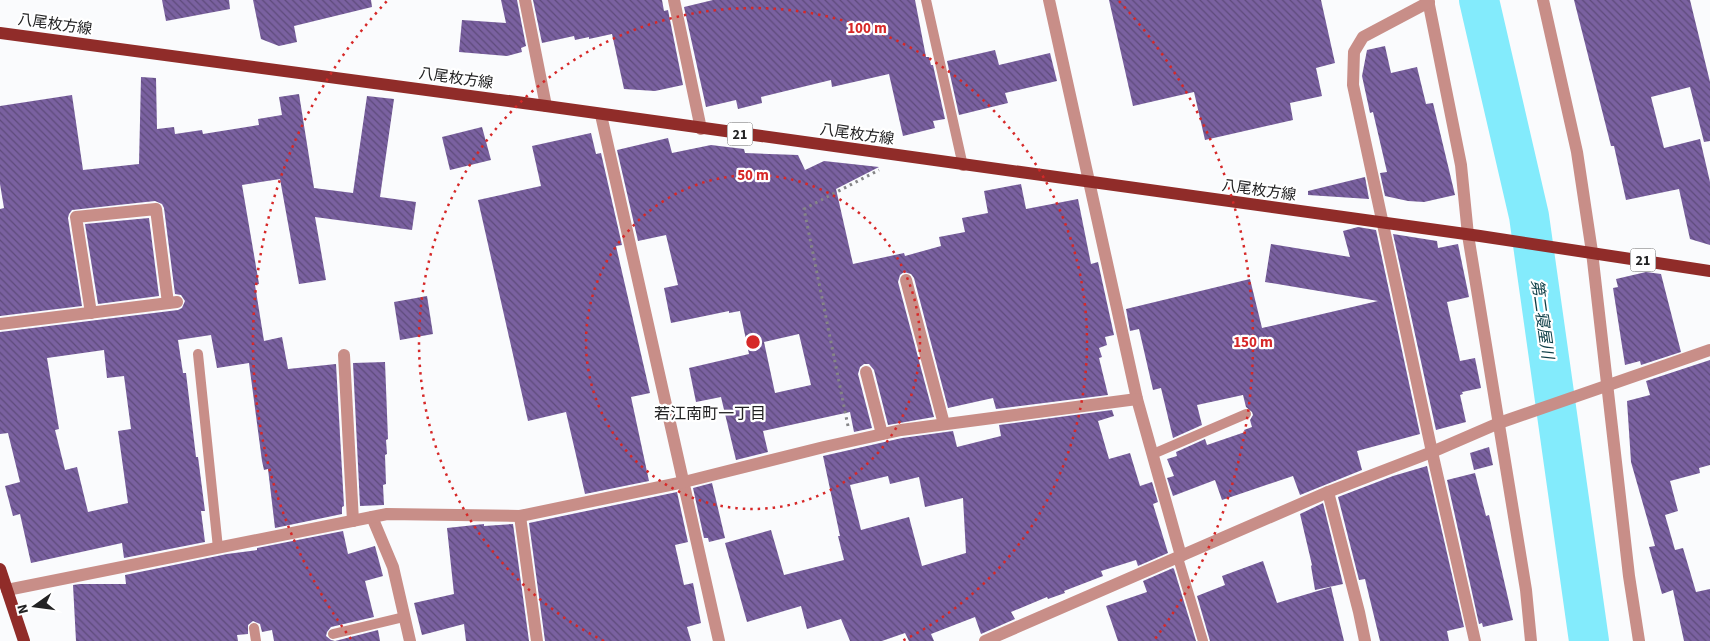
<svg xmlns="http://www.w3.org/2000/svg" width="1710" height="641" viewBox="0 0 1710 641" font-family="'Source Sans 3','Noto Sans JP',sans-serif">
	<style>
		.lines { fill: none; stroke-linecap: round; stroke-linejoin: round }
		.river { stroke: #83ebfc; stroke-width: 40 }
		.building { fill: url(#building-back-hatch); fill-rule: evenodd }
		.path { stroke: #858587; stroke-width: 3; stroke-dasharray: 2.5 4; stroke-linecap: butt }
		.service { stroke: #c88e88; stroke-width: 10 }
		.minor { stroke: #c88e88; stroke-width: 12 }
		.primary { stroke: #902c29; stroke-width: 12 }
		.ring { fill: none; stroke: #d62828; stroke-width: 2.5; stroke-dasharray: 2.5 5 }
		.labels { text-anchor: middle; stroke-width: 4.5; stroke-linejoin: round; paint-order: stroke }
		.shield { fill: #fff; stroke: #656566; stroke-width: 1 }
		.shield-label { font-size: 14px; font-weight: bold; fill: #232324 }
		.street-label { font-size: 15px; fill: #232324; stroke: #fff }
		.water-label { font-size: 16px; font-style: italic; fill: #0d3e46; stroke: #fff }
		.neighbourhood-label { font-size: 16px; fill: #232324; stroke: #fff }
		.centre { fill: #d62828; stroke: #fff; stroke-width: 2.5 }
		.ring-label { font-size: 15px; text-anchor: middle; font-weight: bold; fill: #d62828; stroke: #fff; stroke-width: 4.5; stroke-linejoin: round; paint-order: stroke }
	</style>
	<defs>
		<pattern id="building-back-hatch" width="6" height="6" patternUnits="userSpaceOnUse" patternTransform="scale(1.25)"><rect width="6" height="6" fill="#7a61a0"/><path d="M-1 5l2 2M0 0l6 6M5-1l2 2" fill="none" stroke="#5e4b7b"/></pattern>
	</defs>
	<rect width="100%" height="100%" fill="#fafbfd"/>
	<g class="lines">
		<polyline class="river" points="1479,0 1529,216 1589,641"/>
	</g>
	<g class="building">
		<polygon points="162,0 229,0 230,9 166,21"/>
		<polygon points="253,0 371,0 372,7 294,26 297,42 279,46 261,39"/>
		<polygon points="501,0 517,0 526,46 521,48 522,52 507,56 459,52 462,20 506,23"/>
		<polygon points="533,0 662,0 664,11 668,10 683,85 655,91 624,89 612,34 589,39 589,37 575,40 574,36 542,43"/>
		<polygon points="713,0 915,0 926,57 929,57 931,65 933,65 945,119 933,121 935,128 903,136 889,74 832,87 831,80 761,97 762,103 738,109 736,100 706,107 684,7"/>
		<polygon points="1109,0 1321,0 1335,63 1316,68 1322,96 1290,103 1293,120 1205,140 1194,92 1133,106"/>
		<polygon points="1574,0 1690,0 1710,82 1710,141 1704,142 1690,87 1651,97 1664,148 1700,139 1710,182 1710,245 1690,239 1679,189 1626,200 1614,146 1611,146"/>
		<polygon points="1385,46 1391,73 1417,67 1426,104 1433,103 1455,195 1424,202 1408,201 1385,196 1380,173 1387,172 1373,112 1370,113 1362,76 1367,50"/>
		<polygon points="995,50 999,65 1050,53 1057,81 1005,93 1008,103 959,115 947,61"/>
		<path d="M141,77L156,78L157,129L174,127L175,134L202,130L203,134L259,125L258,119L282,115L279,97L299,94L314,188L353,193L367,96L394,99L380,197L416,202L412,230L315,217L326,280L299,284L280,179L242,185L259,284L255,285L264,341L282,337L288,369L336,364L344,506L342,507V514L275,528L268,469L264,470L262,461L249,363L217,368L211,335L178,340L183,373H186L196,457H198L201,480L205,511H201L205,542L124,558L122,543L31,563L20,514L13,516L5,486L20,482L8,433L0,434V332L178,310L182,308L185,301L181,295L175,294L164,208L162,204L155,201L72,210L69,214L68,218L82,306L0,316V209L4,208L0,184V106L72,95L83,170L139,164ZM104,350L107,378L124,376L131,429L118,431L128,503L88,512L77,467L65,470L55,430L59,429L47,358Z"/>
		<polygon points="482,127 491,160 450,170 442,137"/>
		<polygon points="591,133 596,154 601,153 622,245 616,246 650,393 631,397 649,481 585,494 566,412 528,421 478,200 541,186 532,146"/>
		<path d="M668,138L672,153L711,145L744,149L745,153L798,155L805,170L824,161L879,167L836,189L853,264L904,253L905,256L941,246L939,237L965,232L962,218L988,213L984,191L1021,184L1026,209L1078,199L1091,264L1098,262L1114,335L1105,337L1107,345L1099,348L1102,357L1099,358L1108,395L996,409L993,398L948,408L914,278L911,274L904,272L900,275L898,282L934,417L888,425L874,370L869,364H864L860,367L858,374L872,428L854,432L850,412L763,431L768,452L736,460L721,397L696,402L689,368L749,354L740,311L729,313V311L671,323L664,288L678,285L666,235L638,241L617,150ZM799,334L811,385L775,393L764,342Z"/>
		<polygon points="1365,177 1369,199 1308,195 1308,191"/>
		<polygon points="149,218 159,296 98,304 85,224"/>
		<polygon points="1358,227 1376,230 1420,434 1357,451 1362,470 1300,495 1293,476 1222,500 1215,480 1173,496 1167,478 1174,476 1167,459 1177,456 1176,452 1205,439 1207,445 1245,432 1244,430 1252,427 1250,420 1253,415 1252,412 1246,407 1243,395 1197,405 1202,425 1173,438 1161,388 1153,390 1139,329 1130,331 1126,309 1250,279 1262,328 1378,301 1265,282 1271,244 1350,257 1343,231"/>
		<polygon points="1393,234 1437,241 1438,248 1458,244 1469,297 1447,302 1460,361 1475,358 1481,388 1462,392 1463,394 1460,395 1466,422 1436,430"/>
		<polygon points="1646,272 1661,274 1681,352 1641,365 1640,361 1625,365 1613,288 1618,287 1616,279"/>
		<polygon points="427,296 433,334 400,340 394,302"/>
		<polygon points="1710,360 1710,465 1699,468 1700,473 1670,481 1678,511 1665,515 1675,550 1683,548 1696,592 1710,589 1710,641 1684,641 1673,590 1662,594 1649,547 1655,546 1631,462 1627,401 1650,395 1646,381"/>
		<polygon points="385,362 388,439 386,440 387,454 385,455 386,484 383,485 384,505 360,506 353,363"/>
		<path d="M1112,410L1114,416L1098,421L1109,459L1130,453L1140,486L1152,482L1158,502L1153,504L1168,553L1138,566L1136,560L1101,571L1103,576L1064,591L1065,593L1048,599L1047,597L1011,612L1015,619L981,634L975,617L931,634L934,641H909L905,633L882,641H850L841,619L807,629L801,606L747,622L725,543L771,530L784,575L844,560L838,536H840L823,456L902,438L953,431L957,447L1001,436L999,425ZM888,476L890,484L919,477L925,507L963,498L966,553L922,566L909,517L861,530L850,485Z"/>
		<polygon points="1489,447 1493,465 1474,470 1470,453"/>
		<polygon points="1427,466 1464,627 1447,631 1449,641 1380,641 1365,579 1359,580 1338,497 1393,476"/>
		<polygon points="1475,473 1486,516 1489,515 1513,620 1483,627 1482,623 1479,624 1447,480"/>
		<polygon points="712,483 725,538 709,542 708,538 704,538 693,488"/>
		<polygon points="677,492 688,542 675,545 684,585 693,583 701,623 687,627 691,641 545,641 529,523"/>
		<polygon points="1323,503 1343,584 1315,590 1311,566 1312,565 1300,514"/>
		<polygon points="484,524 484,526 513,524 529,641 466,641 464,624 422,635 414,603 454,594 447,528"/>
		<polygon points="343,531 348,554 375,546 383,576 365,581 374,617 331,627 327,632 326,636 331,640 335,641 378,630 380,641 274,641 272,630 262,632 260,624 253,621 248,625 248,634 237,635 238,641 76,641 73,585 80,584 126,584 125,575 227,554 257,550 257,548"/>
		<polygon points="1263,561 1277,603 1331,587 1344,641 1210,641 1197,596 1225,585 1222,576"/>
		<polygon points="1173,568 1174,569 1196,641 1118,641 1106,606 1147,592 1143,581"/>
	</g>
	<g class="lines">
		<polyline class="path" points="848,426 804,209 879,170"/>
		<g class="service">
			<polyline points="926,0 963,166"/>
			<polyline points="198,354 218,548"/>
			<polyline points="1153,454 1246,414"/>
			<polyline points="1178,558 1203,641"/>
			<polyline points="254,628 256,641"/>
			<polyline points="333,634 404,617"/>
		</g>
		<g class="minor">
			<polyline points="525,0 546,106"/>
			<polyline points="674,0 701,129"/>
			<polyline points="1049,0 1137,399 1181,556"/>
			<polyline points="1428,0 1461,165 1468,235 1526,590 1531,641"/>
			<polyline points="1543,0 1577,152 1592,252 1629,576 1639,641"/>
			<polyline points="1429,2 1363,37 1354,52 1353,85 1432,452 1475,641"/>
			<polyline points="601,115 719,641"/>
			<polyline points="906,280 944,424"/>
			<polyline points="91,313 76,217 156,209 168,303"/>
			<polyline points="0,324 177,302"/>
			<polyline points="344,355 353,521"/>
			<polyline points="866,372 882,434"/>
			<polyline points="1328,492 1359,612 1365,641"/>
			<polyline points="520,516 537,641"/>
			<polyline points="372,517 393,567 410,641"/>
			<polyline points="7,590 387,514 520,516 684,482 824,447 901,430 1137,399"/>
			<polyline points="985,641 1328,492 1432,452 1499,423 1710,350"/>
		</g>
		<g class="primary">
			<polyline points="0,33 546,106 1480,236 1710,271"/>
			<polyline points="0,569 24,641"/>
		</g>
	</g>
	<g class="ring">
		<circle cx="753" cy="342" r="167"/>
		<path d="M604 641A334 334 0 1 1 902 641"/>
		<path d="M351 639A500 500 0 0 1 387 1M1119 1A500 500 0 0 1 1155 639"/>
	</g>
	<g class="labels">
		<g class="shield">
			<rect x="727.5" y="122.5" width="25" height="23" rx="4"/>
			<rect x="1630.5" y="248.5" width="25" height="23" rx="4"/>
		</g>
		<g class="shield-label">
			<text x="740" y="139">21</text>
			<text x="1643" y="265">21</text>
		</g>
		<g class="street-label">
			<text transform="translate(55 24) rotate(8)" y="5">八尾枚方線</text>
			<text transform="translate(456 78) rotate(8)" y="5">八尾枚方線</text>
			<text transform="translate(857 134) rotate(8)" y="5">八尾枚方線</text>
			<text transform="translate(1259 190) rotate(8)" y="5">八尾枚方線</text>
		</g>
		<g class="water-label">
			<text transform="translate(1543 319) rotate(82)" y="6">第二寝屋川</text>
		</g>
		<g class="neighbourhood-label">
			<text x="710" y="419">若江南町一丁目</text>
		</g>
	</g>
	<circle cx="753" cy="342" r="8" class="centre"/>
	<g class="ring-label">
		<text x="867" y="33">100 m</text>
		<text x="753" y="180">50 m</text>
		<text x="1253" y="347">150 m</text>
	</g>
	<g transform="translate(35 606) rotate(256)" stroke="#ffffff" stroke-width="4" paint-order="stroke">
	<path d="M0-4L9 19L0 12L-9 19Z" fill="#232324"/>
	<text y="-8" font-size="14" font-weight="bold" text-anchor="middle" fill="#232324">N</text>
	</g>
</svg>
